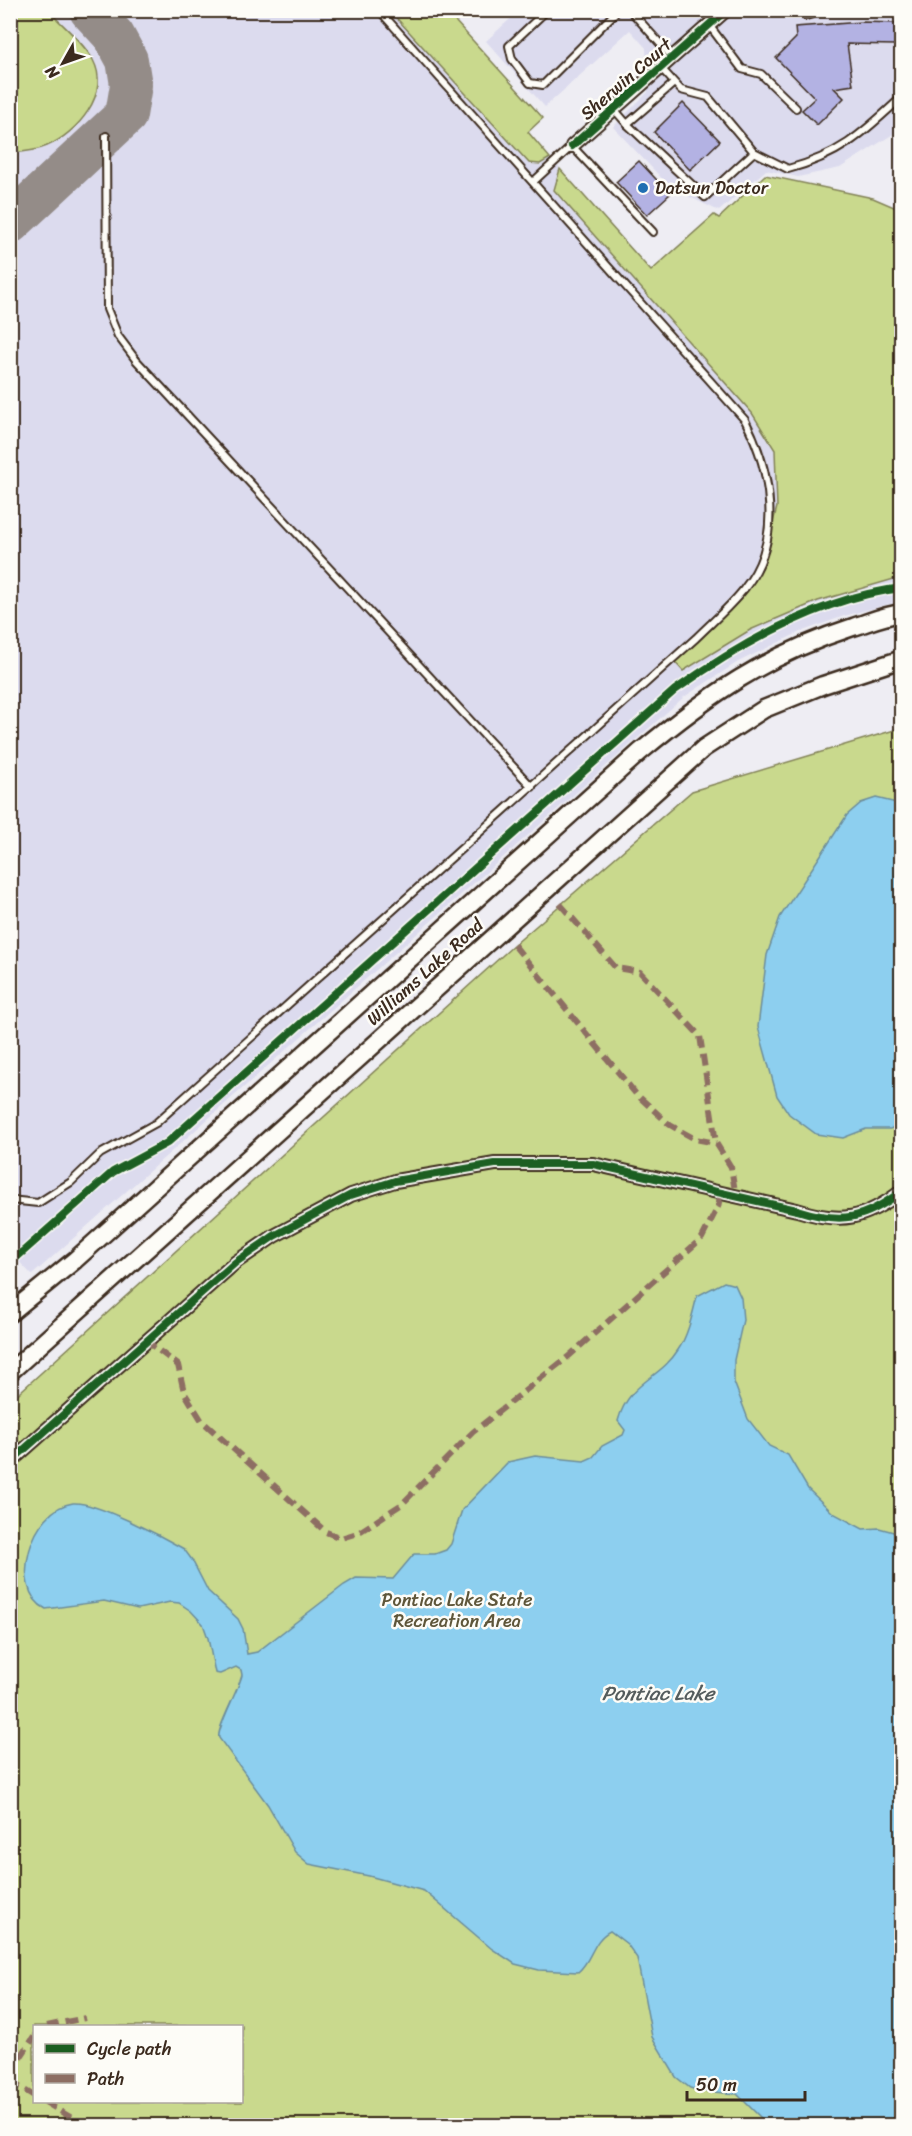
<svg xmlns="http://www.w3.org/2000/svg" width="912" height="2136" viewBox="0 0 912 2136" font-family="Sriracha,sans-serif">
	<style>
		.built { fill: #dcdbee }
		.green { fill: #c9d98d; stroke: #828256; stroke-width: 1.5; fill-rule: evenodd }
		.water { fill: #8dcfef; stroke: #6c8d9b; stroke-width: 1.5 }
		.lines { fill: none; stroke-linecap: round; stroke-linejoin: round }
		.taxiway { stroke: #948c88; stroke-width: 42 }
		.building { fill: #b3b2e3; stroke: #3b2a1e; stroke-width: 1.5 }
		.service-casing { stroke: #3b2a1e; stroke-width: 10 }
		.minor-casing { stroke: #3b2a1e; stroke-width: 16 }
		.secondary-casing { stroke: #3b2a1e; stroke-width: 21 }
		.service { stroke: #fdfcf7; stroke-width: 6 }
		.minor { stroke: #fdfcf7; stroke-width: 12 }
		.secondary { stroke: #fdfcf7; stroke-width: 16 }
		.quiet { stroke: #8d6e63; stroke-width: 6; stroke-dasharray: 12 6; stroke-linecap: butt }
		.cycleway-casing { stroke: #fdfcf7; stroke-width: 11 }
		.cycleway { stroke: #1b5e20; stroke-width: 8 }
		.poi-dot { fill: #1f6fb2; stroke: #fdfcf7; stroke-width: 2 }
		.labels { text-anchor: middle; stroke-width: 5; stroke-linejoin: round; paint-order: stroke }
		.street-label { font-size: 18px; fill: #3b2a1e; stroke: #fdfcf7 }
		.poi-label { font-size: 18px; fill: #3b2a1e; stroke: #fdfcf7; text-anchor: start }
		.park-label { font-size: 18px; fill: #5e563a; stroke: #fdfcf7 }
		.water-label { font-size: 20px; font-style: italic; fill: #545c5d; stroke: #fdfcf7 }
	</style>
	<rect width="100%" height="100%" fill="#eeedf3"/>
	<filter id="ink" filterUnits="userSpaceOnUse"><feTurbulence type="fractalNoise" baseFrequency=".0167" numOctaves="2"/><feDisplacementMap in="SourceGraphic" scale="12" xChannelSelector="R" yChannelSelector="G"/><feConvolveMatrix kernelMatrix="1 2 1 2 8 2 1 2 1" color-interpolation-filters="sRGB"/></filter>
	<g filter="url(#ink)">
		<g class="built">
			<polygon points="11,11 446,11 543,118 528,133 901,551 901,601 844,616 800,632 738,662 684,697 32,1275 11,1253"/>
			<polygon points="519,11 901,11 901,129 840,168 798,177 766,170 719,211 671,188 613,127 648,92 646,48 630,30 545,107 486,41"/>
		</g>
		<g class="green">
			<path d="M11,10L49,11C63,26 83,42 93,60C111,94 77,133 47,146C36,151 23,152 11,153Z"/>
			<polygon points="390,11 446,11 543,118 528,132 550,158 540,164 529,163"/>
			<polygon points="560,169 651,271 714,215 719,218 765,175 873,198 901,210 901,577 818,601 750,630 683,671 672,659 762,566 777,507 775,450 752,413 554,190"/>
			<path d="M901,728V2125H11L10,1401L514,945L692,791ZM34,2026H242V2102H34Z"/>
		</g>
		<g class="water">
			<polygon points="876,798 901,804 901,1124 890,1129 866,1129 843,1138 816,1134 789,1114 777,1096 758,1027 767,955 780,917 847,815 861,803"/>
			<path d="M724,1282L735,1285L741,1298L743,1320L734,1360V1382L748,1419L769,1446L788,1455L808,1489L833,1513L863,1529L879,1528L901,1534V2125H768L737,2094L701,2091L690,2088L676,2077L652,2037L637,1958L627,1944L610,1931C592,1940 592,1961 578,1972L539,1970L515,1964L492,1949L424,1891L369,1876L309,1864L295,1852L268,1805L219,1738C216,1729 239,1689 242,1675L241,1670L236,1667L220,1674L215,1673L208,1638L203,1624L191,1611L179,1603L170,1602L138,1609L104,1601L46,1609C7,1589 32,1508 73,1503C95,1501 163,1537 184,1549L192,1560L208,1591L238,1619L243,1629L247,1654L257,1652L344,1585L356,1578L393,1579L414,1554H435L446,1550L451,1544L462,1510L508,1462L535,1456L584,1461L593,1457L602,1446L623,1435L625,1430L618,1421C629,1381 660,1379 678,1350C688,1336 693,1312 697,1296Z"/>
		</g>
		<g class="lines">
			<polyline class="taxiway" points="10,223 126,115 131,85 127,60 114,36 90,10"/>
		</g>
		<g class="building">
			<polygon points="862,22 896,23 895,45 847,44 853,85 834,88 844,98 817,125 802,110 815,98 776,58 796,38 795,27"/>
			<polygon points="683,103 720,141 690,170 654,132"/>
			<polygon points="639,161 670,194 647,215 616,182"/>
		</g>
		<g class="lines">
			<defs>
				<g id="service">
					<polyline points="547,10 509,46 512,59 530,83 543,85 618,10"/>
					<polyline points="630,10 673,58"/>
					<polyline points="804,10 806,16 825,10"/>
					<polyline points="709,25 742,69 761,74 796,108"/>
					<path d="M661,68L681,90L708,97L754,152L788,169C841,155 863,133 902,97"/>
					<polyline points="614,109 627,124 674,83"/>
					<polyline points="627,124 705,197 754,152"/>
					<polyline points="106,136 107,309 118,336 136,360 532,787"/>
					<polyline points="533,182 572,146 653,232"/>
					<path d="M10,1200L38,1203L71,1182L100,1154L156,1123L696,638C712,622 730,607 744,589C784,540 771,471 745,420L379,10"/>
				</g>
				<g id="minor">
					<polyline points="572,146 726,10"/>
					<path d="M10,1462L236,1262L274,1236L351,1195L395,1181L495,1164H593L797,1210C841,1224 864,1220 902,1191"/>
				</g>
				<g id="secondary">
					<path d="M10,1313L75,1260L640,752C710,694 766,655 853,627C869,622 885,615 902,613"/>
					<polyline points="10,1372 704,748 764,709 823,685 902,659"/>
				</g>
			</defs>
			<use href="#service" class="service-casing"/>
			<use href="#minor" class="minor-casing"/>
			<use href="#secondary" class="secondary-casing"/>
			<use href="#service" class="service"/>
			<use href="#minor" class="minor"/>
			<use href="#secondary" class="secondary"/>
			<g class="quiet">
				<polyline points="560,904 616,968 640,972 700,1036 716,1143 731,1167 736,1197"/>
				<polyline points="514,945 636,1094 670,1125 695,1139 716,1143"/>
				<polyline points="145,1340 178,1365 184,1392 202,1421 326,1532 341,1538 358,1533 402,1504 473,1432 569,1356 702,1238 718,1207 721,1193"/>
				<polyline points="47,2026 85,2018"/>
				<polyline points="10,2073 34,2037"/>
				<polyline points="10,2081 34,2096"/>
				<polyline points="45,2102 85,2126"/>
			</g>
			<defs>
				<g id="cycleway">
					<polyline points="572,146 726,10"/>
					<path d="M10,1263L113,1172L167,1143L675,690C740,644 821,597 902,588"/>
					<path d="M10,1462L236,1262L274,1236L351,1195L395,1181L495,1164H593L797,1210C841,1224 864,1220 902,1191"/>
				</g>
			</defs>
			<use href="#cycleway" class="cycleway-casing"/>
			<use href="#cycleway" class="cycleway"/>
		</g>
	</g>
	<circle class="poi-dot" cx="643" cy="188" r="6"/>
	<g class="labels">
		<g class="street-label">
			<text transform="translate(626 79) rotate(-41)" y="6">Sherwin Court</text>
			<text transform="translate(425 972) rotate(-42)" y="6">Williams Lake Road</text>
		</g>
		<g class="poi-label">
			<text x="655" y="194">Datsun Doctor</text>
		</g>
		<g class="park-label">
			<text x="457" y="1606">Pontiac Lake State<tspan x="457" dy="21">Recreation Area</tspan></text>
		</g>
		<g class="water-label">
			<text x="658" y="1700">Pontiac Lake</text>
		</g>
	</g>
	<rect width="912" height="2136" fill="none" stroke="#fdfcf7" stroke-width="36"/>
	<rect x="18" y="18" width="876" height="2100" fill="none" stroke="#3b2a1e" stroke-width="2" filter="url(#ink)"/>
	<rect x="33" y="2025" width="210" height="78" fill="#fdfcf7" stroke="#afa8a0" stroke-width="1.5"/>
	<rect x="45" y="2044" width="30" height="9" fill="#1b5e20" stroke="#afa8a0" stroke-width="1.5"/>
	<text x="87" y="2055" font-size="18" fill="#3b2a1e">Cycle path</text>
	<rect x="45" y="2074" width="30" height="9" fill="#8d6e63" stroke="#afa8a0" stroke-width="1.5"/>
	<text x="87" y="2085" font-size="18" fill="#3b2a1e">Path</text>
	<g transform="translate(63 63) rotate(230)" stroke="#fdfcf7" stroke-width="4.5" paint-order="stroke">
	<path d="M0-4.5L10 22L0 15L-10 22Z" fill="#3b2a1e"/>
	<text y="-9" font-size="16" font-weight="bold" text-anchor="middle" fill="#3b2a1e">N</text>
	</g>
	<path d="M687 2091v9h118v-9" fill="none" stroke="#3b2a1e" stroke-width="3"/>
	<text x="696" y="2091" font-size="18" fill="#3b2a1e" stroke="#fdfcf7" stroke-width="4.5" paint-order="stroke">50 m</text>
</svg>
